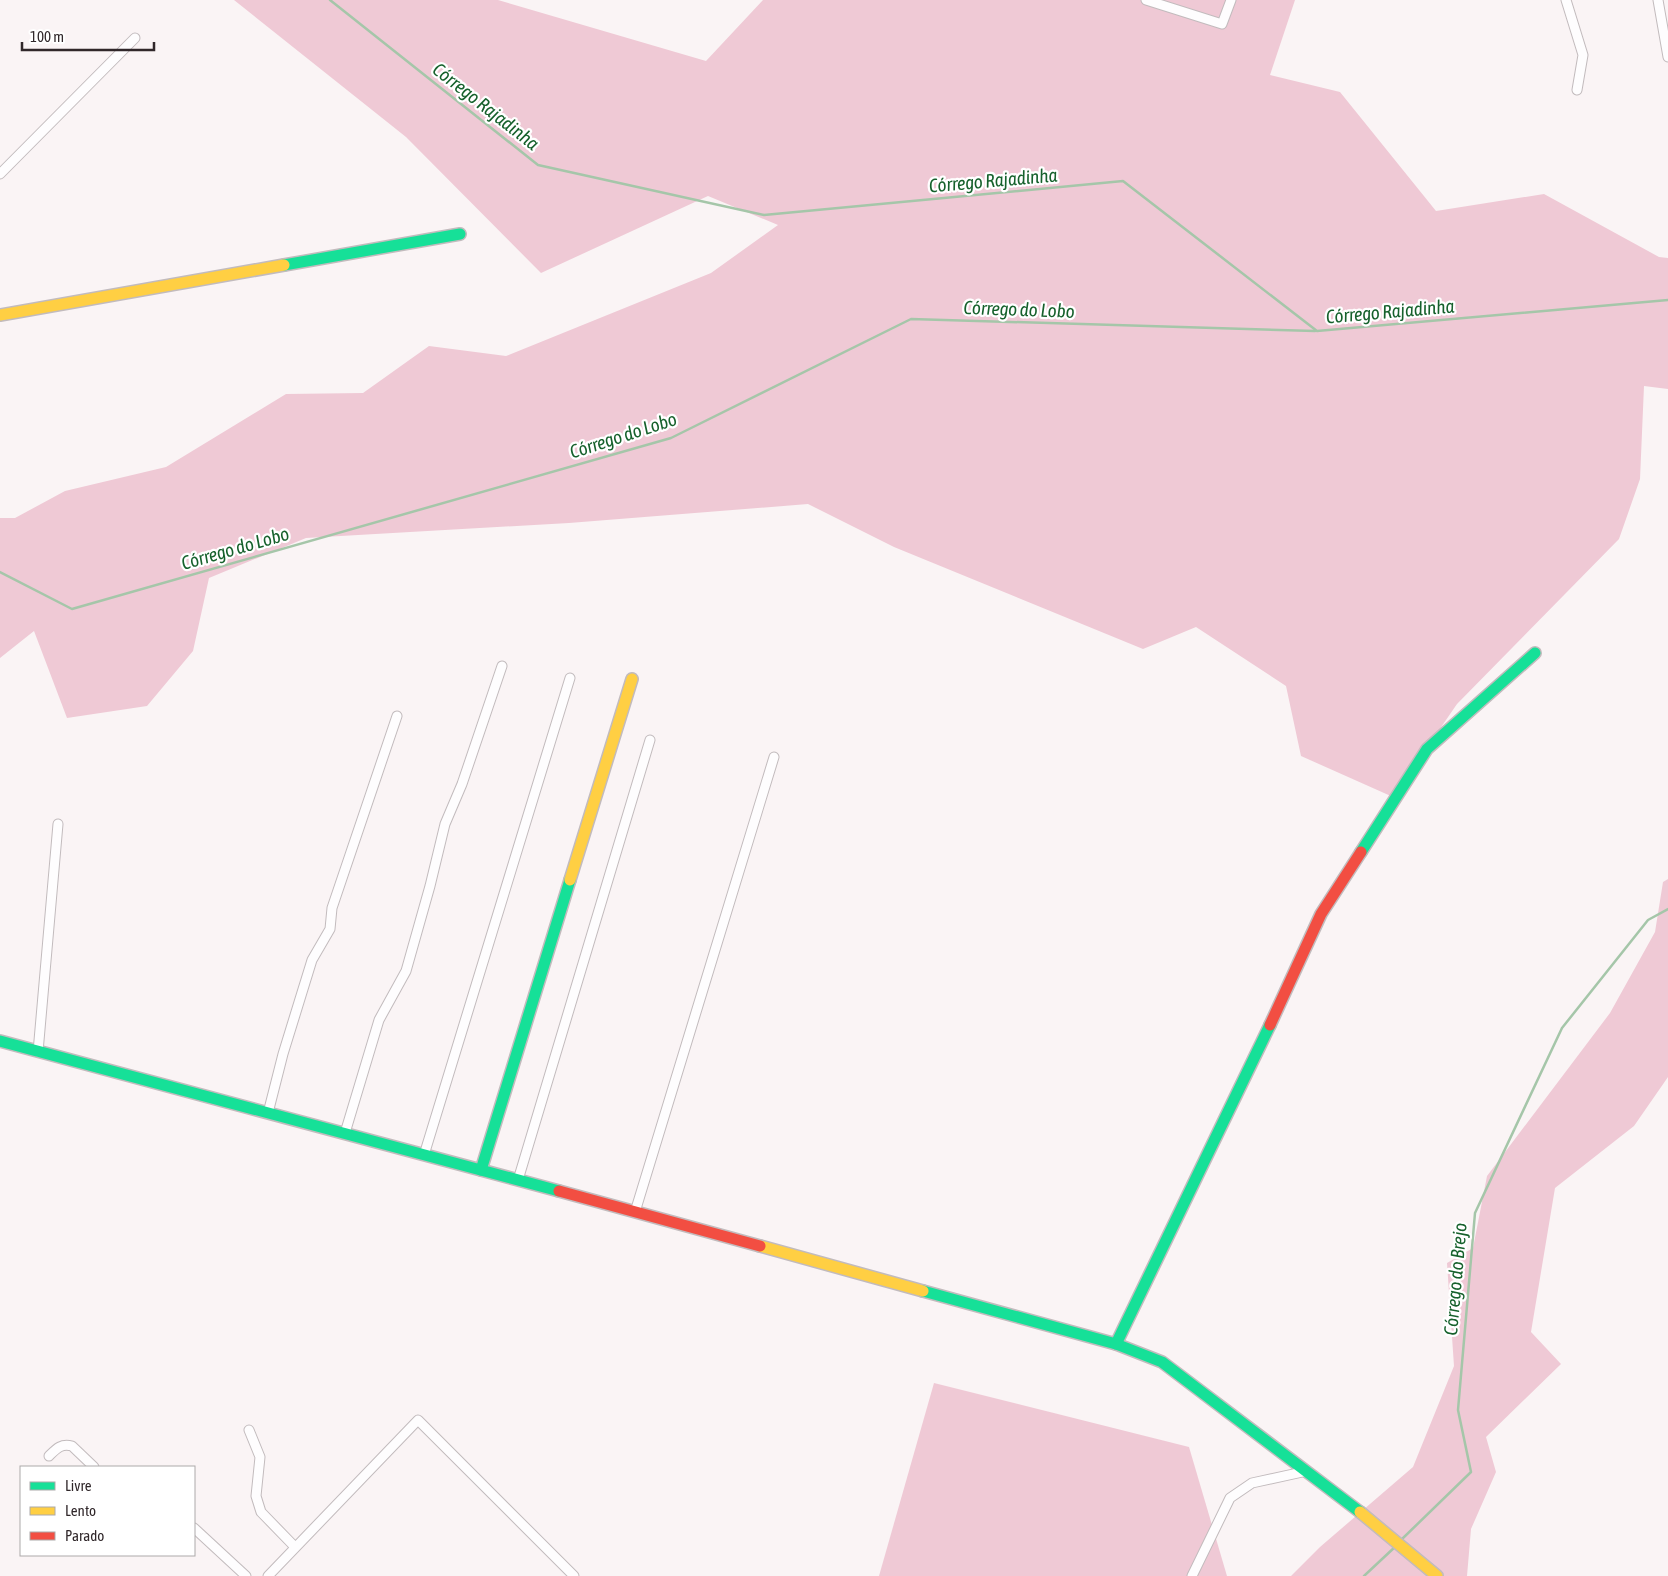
<svg xmlns="http://www.w3.org/2000/svg" width="1668" height="1576" viewBox="0 0 1668 1576" font-family="'Asap Condensed',sans-serif">
	<style>
		.forest { fill: #efc9d5 }
		.lines { fill: none; stroke-linecap: round; stroke-linejoin: round }
		.stream { stroke: #a5c6a9; stroke-width: 2.5 }
		.street-casing { stroke: #c2bbbd; stroke-width: 11 }
		.fast-casing { stroke: #c2bbbd; stroke-width: 14 }
		.slow-casing { stroke: #c2bbbd; stroke-width: 14 }
		.jam-casing { stroke: #c2bbbd; stroke-width: 14 }
		.street { stroke: #fefdfe; stroke-width: 9 }
		.fast { stroke: #16e098; stroke-width: 11 }
		.slow { stroke: #ffcf43; stroke-width: 11 }
		.jam { stroke: #f24e42; stroke-width: 11 }
		.labels { text-anchor: middle; stroke-width: 4.5; stroke-linejoin: round; paint-order: stroke }
		.water-label { font-size: 19px; font-style: italic; fill: #16612c; stroke: #fff }
	</style>
	<rect width="100%" height="100%" fill="#faf4f5"/>
	<g class="forest">
		<polygon points="234,0 498,0 706,61 763,0 1295,0 1270,75 1340,92 1436,211 1544,194 1659,257 1668,258 1668,389 1644,386 1640,479 1619,539 1457,704 1393,797 1301,756 1286,686 1196,627 1143,649 894,547 808,504 569,523 306,538 209,578 193,651 147,706 67,718 34,631 0,658 0,518 15,518 65,491 166,467 286,394 363,393 429,346 506,356 711,273 778,225 708,196 541,273 406,137"/>
		<polygon points="1668,879 1668,1077 1634,1126 1555,1188 1531,1332 1561,1364 1486,1437 1496,1472 1471,1529 1467,1576 1291,1576 1320,1547 1413,1467 1454,1366 1447,1263 1473,1248 1487,1176 1610,1013 1655,932 1663,882"/>
		<polygon points="934,1383 1189,1447 1227,1576 879,1576"/>
	</g>
	<g class="lines">
		<g class="stream">
			<polyline points="330,0 538,165 764,215 1123,181 1317,331 1668,300"/>
			<polyline points="0,572 72,609 671,438 911,319 1315,331"/>
			<polyline points="1401,1540 1471,1472 1458,1410 1475,1213 1562,1028 1648,920 1668,909"/>
			<polyline points="1364,1576 1396,1546"/>
		</g>
		<defs>
			<g id="street">
				<polyline points="1146,0 1222,24 1231,0"/>
				<polyline points="1566,0 1583,55 1577,90"/>
				<polyline points="1658,0 1668,57"/>
				<polyline points="0,174 135,38"/>
				<polyline points="38,1052 58,824"/>
				<polyline points="268,1113 283,1054 312,960 330,929 332,908 397,716"/>
				<polyline points="345,1133 379,1020 406,971 430,886 445,824 462,784 502,666"/>
				<polyline points="424,1155 570,678"/>
				<polyline points="518,1180 650,740"/>
				<polyline points="635,1212 774,757"/>
				<polyline points="249,1430 260,1457 256,1496 261,1512 295,1547"/>
				<path d="M49,1456C56,1449 61,1443 72,1446L94,1467"/>
				<polyline points="194,1528 246,1576"/>
				<polyline points="268,1576 418,1420 574,1576"/>
				<polyline points="1192,1576 1230,1498 1252,1483 1307,1471"/>
			</g>
			<g id="fast">
				<polyline points="284,265 460,234"/>
				<polyline points="1361,852 1427,749 1535,653"/>
				<polyline points="0,1041 559,1191"/>
				<polyline points="481,1170 570,880"/>
				<polyline points="923,1291 1116,1344 1162,1362 1360,1512"/>
				<polyline points="1116,1344 1270,1025"/>
			</g>
			<g id="slow">
				<polyline points="0,315 284,265"/>
				<polyline points="570,880 632,679"/>
				<polyline points="760,1246 923,1291"/>
				<polyline points="1360,1512 1437,1576"/>
			</g>
			<g id="jam">
				<polyline points="1270,1025 1321,914 1361,852"/>
				<polyline points="559,1191 760,1246"/>
			</g>
		</defs>
		<use href="#street" class="street-casing"/>
		<use href="#fast" class="fast-casing"/>
		<use href="#slow" class="slow-casing"/>
		<use href="#jam" class="jam-casing"/>
		<use href="#street" class="street"/>
		<use href="#fast" class="fast"/>
		<use href="#slow" class="slow"/>
		<use href="#jam" class="jam"/>
	</g>
	<g class="labels">
		<g class="water-label">
			<text transform="translate(486 106) rotate(38)" y="7">Córrego Rajadinha</text>
			<text transform="translate(993 180) rotate(-5)" y="7">Córrego Rajadinha</text>
			<text transform="translate(1019 309) rotate(2)" y="7">Córrego do Lobo</text>
			<text transform="translate(1390 311) rotate(-5)" y="7">Córrego Rajadinha</text>
			<text transform="translate(623 435) rotate(-18)" y="7">Córrego do Lobo</text>
			<text transform="translate(235 548) rotate(-16)" y="7">Córrego do Lobo</text>
			<text transform="translate(1455 1279) rotate(-85)" y="7">Córrego do Brejo</text>
		</g>
	</g>
	<rect x="20" y="1466" width="175" height="90" fill="#ffffff" stroke="#aca9aa"/>
	<rect x="30" y="1482" width="25" height="8" fill="#16e098" stroke="#aca9aa"/>
	<text x="65" y="1491" font-size="15" fill="#30272a">Livre</text>
	<rect x="30" y="1507" width="25" height="8" fill="#ffcf43" stroke="#aca9aa"/>
	<text x="65" y="1516" font-size="15" fill="#30272a">Lento</text>
	<rect x="30" y="1532" width="25" height="8" fill="#f24e42" stroke="#aca9aa"/>
	<text x="65" y="1541" font-size="15" fill="#30272a">Parado</text>
	<path d="M22 42v8h132v-8" fill="none" stroke="#30272a" stroke-width="2.5"/>
	<text x="30" y="42" font-size="15" fill="#30272a" stroke="#ffffff" stroke-width="4" paint-order="stroke">100 m</text>
</svg>
